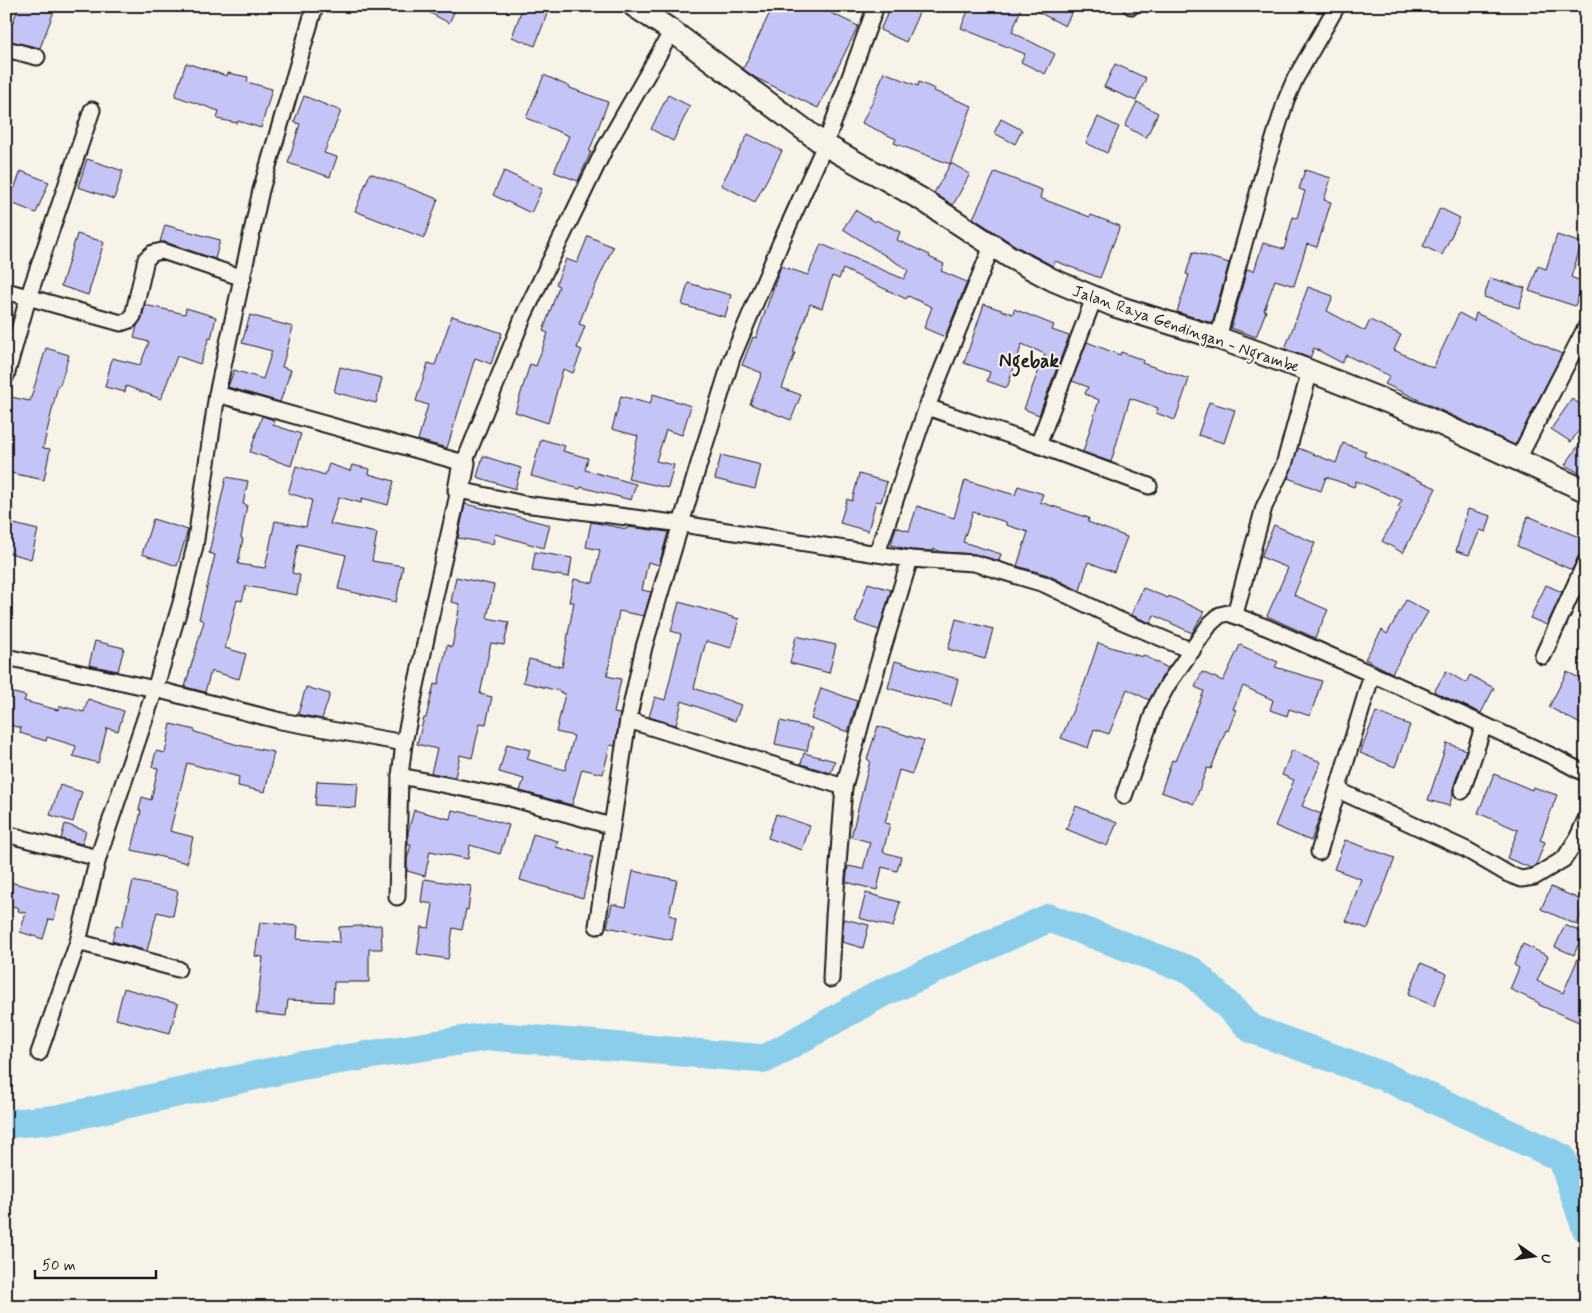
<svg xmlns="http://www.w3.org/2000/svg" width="1592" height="1313" viewBox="0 0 1592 1313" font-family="Mynerve,sans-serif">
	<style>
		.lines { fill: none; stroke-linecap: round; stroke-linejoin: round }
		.river { stroke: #8aceeb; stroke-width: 29 }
		.building { fill: #c4c4f7; stroke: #1c1c1c }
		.street-casing { stroke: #1c1c1c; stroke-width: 19 }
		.secondary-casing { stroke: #1c1c1c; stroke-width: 25 }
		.street { stroke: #f7f3e8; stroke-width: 15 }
		.secondary { stroke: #f7f3e8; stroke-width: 21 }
		.labels { text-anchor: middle; stroke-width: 4; stroke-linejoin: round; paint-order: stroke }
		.street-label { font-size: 16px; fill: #1c1c1c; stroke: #f7f3e8 }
		.quarter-label { font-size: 19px; font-weight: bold; fill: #1c1c1c; stroke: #f7f3e8 }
	</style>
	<rect width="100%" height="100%" fill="#f7f3e8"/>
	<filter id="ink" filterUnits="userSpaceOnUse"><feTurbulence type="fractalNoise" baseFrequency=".02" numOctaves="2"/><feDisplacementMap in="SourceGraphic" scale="10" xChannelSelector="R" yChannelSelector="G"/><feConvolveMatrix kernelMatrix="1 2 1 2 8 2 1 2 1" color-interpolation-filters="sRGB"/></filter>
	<g filter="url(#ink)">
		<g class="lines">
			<polyline class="river" points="6,1124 58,1119 299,1066 491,1036 765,1059 880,994 1049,918 1192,971 1252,1029 1383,1076 1562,1158 1586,1228"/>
		</g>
		<g class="building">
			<polygon points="19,6 56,6 40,48 6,40"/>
			<polygon points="417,6 457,6 449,23"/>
			<polygon points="523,6 550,6 535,46 512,37"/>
			<polygon points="773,6 817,6 858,26 818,108 756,78 743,69"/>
			<polygon points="891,6 922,6 906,42 880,30"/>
			<polygon points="970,6 1022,6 1012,32 1055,54 1045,74 1021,62 1025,54 961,28"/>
			<polygon points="1027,6 1075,6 1065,26"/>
			<polygon points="186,63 227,76 228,73 248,77 247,82 272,89 261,128 238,121 237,123 217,119 219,111 175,96"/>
			<polygon points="1115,64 1146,78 1136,101 1104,87"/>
			<polygon points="884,72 918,86 919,82 935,89 934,91 972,106 950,164 894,143 896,139 862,123 875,96"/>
			<polygon points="544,75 570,87 570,88 608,102 589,152 591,152 578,181 554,172 569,136 526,118"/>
			<polygon points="668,95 690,106 673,141 651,129"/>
			<polygon points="304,96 341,111 324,153 337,157 330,177 288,163 300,124 294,122"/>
			<polygon points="1137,102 1158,113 1146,138 1125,126"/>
			<polygon points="1098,117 1119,127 1107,153 1086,143"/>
			<polygon points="1001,119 1022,130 1015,144 994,133"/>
			<polygon points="748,134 782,151 755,202 721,185"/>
			<polygon points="87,159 123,171 114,199 78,187"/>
			<polygon points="951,163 970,174 953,205 934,193"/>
			<polygon points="1305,170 1331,178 1324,200 1331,202 1317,247 1307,244 1294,286 1275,280 1264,310 1266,311 1256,337 1231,328 1247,269 1254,271 1263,243 1284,249 1293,217 1297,218 1305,191 1299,189"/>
			<polygon points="21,171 49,182 36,213 9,202"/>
			<polygon points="504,171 542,189 531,213 493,195"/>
			<polygon points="995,172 1042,190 1040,198 1090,217 1091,215 1120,226 1100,278 1055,261 1053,266 1016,246 973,218"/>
			<polygon points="370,173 438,199 424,238 355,211"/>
			<polygon points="1440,208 1460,218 1442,255 1423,246"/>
			<polygon points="855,210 875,222 876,220 900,232 897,240 930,255 929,257 944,264 941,271 967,282 945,337 924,328 932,307 908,296 906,299 843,269 839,279 832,276 822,308 810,304 793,353 795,353 782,388 801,395 791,420 750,404 762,373 742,365 753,337 756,338 781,266 808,275 821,244 904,279 908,270 843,229"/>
			<polygon points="165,225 220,240 215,259 165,242 160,242"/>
			<polygon points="77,234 104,242 88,295 61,286"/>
			<polygon points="1557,235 1582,243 1571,277 1583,282 1575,306 1529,291 1538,266 1546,269"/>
			<polygon points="588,236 613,247 590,298 589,298 579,324 585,326 577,348 582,350 573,373 563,369 548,423 515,412 530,364 536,366 548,333 543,331 559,286 556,284 566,259 577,263"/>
			<polygon points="1193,252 1229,263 1212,323 1177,312 1189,275 1186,274"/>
			<polygon points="1490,278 1525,288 1519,308 1484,297"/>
			<polygon points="688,283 731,295 725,317 682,305"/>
			<polygon points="1308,287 1333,296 1327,311 1365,331 1370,320 1401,335 1394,350 1433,368 1459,313 1474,321 1476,313 1562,354 1515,445 1385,384 1390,376 1346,355 1342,363 1314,348 1310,358 1285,349"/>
			<polygon points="984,304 1013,314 1014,309 1054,325 1052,330 1069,336 1039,415 1024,409 1045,354 1022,344 1007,388 987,381 990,372 964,363"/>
			<polygon points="145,305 185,314 186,308 216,317 211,339 209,338 200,364 177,356 161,399 126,386 125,392 105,387 112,358 140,365 149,342 134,338 137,326 142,318"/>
			<polygon points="250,315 293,327 282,367 291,370 280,402 228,387 234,370 263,379 272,351 242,343"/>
			<polygon points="452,316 502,333 491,364 475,358 447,448 418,440 428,405 416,401 428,363 435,365"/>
			<polygon points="1087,342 1120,355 1121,352 1143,360 1142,363 1189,379 1175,420 1156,413 1158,408 1130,398 1111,462 1083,452 1099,400 1085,394 1088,387 1072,381"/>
			<polygon points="46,348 69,355 60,385 58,385 43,448 50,449 44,480 6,472 6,447 11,426 6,425 6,415 11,397 30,401"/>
			<polygon points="340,367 382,378 376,403 334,392"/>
			<polygon points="653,394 691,406 682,435 666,430 656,461 674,465 668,488 628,479 638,436 612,429 621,396 650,404"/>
			<polygon points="1572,399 1586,408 1586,420 1571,442 1551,429"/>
			<polygon points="1209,402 1235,410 1224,443 1198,435"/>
			<polygon points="262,416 274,420 273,425 301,434 291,466 250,452"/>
			<polygon points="1586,435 1586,477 1565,465"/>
			<polygon points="541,439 565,446 563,451 588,458 585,470 636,484 631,500 581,487 580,489 531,476"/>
			<polygon points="1343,443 1366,451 1364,456 1436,488 1403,553 1382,541 1401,508 1398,507 1402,500 1356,481 1354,487 1326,477 1321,491 1288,478 1298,448 1336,463"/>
			<polygon points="721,455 761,465 755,489 715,479"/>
			<polygon points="483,456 521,468 515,489 477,477"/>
			<polygon points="329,464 350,471 352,465 370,469 369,474 394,481 388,505 362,498 361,503 339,497 330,524 377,533 372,561 403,566 396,602 338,589 346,555 298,544 292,573 300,575 297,595 246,586 242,601 237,600 225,648 246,654 239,679 211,671 205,692 185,687 204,621 199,619 215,555 209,553 226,477 248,481 243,504 247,505 241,538 243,539 238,564 265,568 275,521 306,527 312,500 288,493 296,466 325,475"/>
			<polygon points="859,474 887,482 881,502 876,501 868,531 840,523 847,499 852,501"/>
			<polygon points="965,480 1015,495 1018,486 1043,494 1040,502 1089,518 1088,522 1127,537 1114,572 1088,562 1080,591 1048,575 1017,566 1028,532 1006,525 1006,522 973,512 963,542 1001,554 999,561 975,554 942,552 934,549 933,551 911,550 891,545 896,527 909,531 917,506 954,518"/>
			<polygon points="465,504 496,511 550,525 544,548 495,534 493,544 458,538"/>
			<polygon points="1468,509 1491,516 1486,532 1480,530 1469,555 1456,551"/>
			<polygon points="1528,516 1586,540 1586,552 1581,553 1578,557 1572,570 1517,546"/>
			<polygon points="153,519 188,530 177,566 142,554"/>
			<polygon points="6,522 38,530 31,559 6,552"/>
			<polygon points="591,522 627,529 628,527 668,532 659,565 648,562 642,590 651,592 644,616 619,611 607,676 621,679 614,713 620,714 615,746 610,745 603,774 582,769 572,805 520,791 524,779 499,772 507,744 530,750 527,759 565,770 574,736 556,732 565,694 559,692 559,691 523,682 529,659 562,667 574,602 569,602 574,579 593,583 600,550 586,547"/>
			<polygon points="1274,525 1315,543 1294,595 1328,610 1315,638 1267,616 1288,568 1261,557"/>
			<polygon points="535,552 572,558 569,577 532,571"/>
			<polygon points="456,577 494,585 487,618 509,622 504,645 491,643 480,694 492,697 486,724 480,723 472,758 460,755 455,777 431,773 437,749 417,744 424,718 426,718 434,684 438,685 447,645 452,647 460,604 451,602"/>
			<polygon points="868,583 891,590 879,630 855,622"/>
			<polygon points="1546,585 1562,592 1547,625 1530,618"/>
			<polygon points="1143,588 1168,598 1169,596 1204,612 1192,633 1154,615 1151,623 1131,615"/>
			<polygon points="1406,600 1428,612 1392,673 1365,659 1382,630 1387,634"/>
			<polygon points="679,602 739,619 731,648 706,641 694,688 741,705 735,721 682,701 676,725 649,717 655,697 665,700 681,634 671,631"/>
			<polygon points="956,619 993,629 985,659 948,649"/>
			<polygon points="796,636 836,645 829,673 790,663"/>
			<polygon points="95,641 124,648 118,671 89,665"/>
			<polygon points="1098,643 1142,657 1143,655 1168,668 1149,700 1127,689 1109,734 1094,729 1088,748 1061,738 1085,682"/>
			<polygon points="1240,645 1278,662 1275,667 1322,681 1310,716 1289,709 1287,716 1270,710 1273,700 1243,686 1233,709 1236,710 1228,731 1226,730 1211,769 1207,768 1194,804 1161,792 1172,760 1175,761 1204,691 1195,687 1202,672 1223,681"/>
			<polygon points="895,661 958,679 951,706 888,688"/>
			<polygon points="1446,671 1466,683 1470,675 1494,688 1481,713 1434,692"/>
			<polygon points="1567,672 1586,681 1586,727 1549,707"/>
			<polygon points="306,687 330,694 322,719 298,714"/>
			<polygon points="821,688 857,701 848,732 811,719"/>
			<polygon points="6,691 26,696 24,701 58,710 60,706 84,712 88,699 124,711 118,731 107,728 98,763 73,756 76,746 47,737 46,741 20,733 21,728 6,724"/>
			<polygon points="1376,712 1410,725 1395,767 1360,753"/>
			<polygon points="780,721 812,728 807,751 775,744"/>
			<polygon points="171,724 195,730 195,732 238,745 274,752 265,792 238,786 239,777 187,763 170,831 193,837 187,863 132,850 141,811 139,810 142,797 151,800 158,768 152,767 156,751 165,753"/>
			<polygon points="878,726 924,741 912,774 899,770 885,823 890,824 883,852 901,857 897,871 882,867 877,890 846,882 848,866 863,869 870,842 851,837 870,761 867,759"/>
			<polygon points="1447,743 1466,750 1453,788 1453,794 1449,806 1428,800"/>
			<polygon points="1292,750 1321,762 1302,806 1321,814 1311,841 1275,826 1294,780 1282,775"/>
			<polygon points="804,753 835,761 831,773 801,764"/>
			<polygon points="1494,774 1532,790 1533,787 1557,795 1540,840 1545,842 1536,865 1531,868 1507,858 1518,830 1478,813"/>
			<polygon points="317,781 358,783 356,808 315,805"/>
			<polygon points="60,785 82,792 73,822 50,815"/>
			<polygon points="1076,806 1117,823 1107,846 1066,829"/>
			<polygon points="414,810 450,819 452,810 476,815 509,825 500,854 470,845 468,859 430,851 425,876 407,871 407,859 411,845 408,845 408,832"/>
			<polygon points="776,814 810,826 802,850 768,838"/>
			<polygon points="65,824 86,831 82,844 61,839"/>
			<polygon points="533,834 558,841 556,847 593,857 583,898 520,880"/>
			<polygon points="1345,840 1395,858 1368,929 1346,921 1361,879 1334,869"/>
			<polygon points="633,871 677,880 669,915 676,917 672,940 607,927 612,904 626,907"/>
			<polygon points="424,879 471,886 468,910 466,909 462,930 453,928 448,959 417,954 421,927 429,928 433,904 421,902"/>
			<polygon points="6,881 60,895 54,920 49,919 43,939 20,932 26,913 18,911 19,908 6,904"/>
			<polygon points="133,881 178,891 173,916 157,912 147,951 112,941 116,925 122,926"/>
			<polygon points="1551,887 1586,902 1577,925 1541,909"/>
			<polygon points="866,893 900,902 893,927 859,918"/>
			<polygon points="844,919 869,925 863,948 842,942"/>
			<polygon points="260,922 298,926 297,939 340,942 339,927 381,925 382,949 369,949 369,982 334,982 333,1002 288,1000 286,1016 256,1013 263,957 255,956"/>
			<polygon points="1565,925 1583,933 1574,955 1555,947"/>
			<polygon points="1586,940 1586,1025 1539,1005 1539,1003 1510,989 1519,968 1514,965 1523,944 1548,956 1537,981 1563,993"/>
			<polygon points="1421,963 1447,974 1434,1006 1408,995"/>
			<polygon points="124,988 178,1004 170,1033 116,1019"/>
		</g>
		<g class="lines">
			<defs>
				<g id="street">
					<polyline points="1131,6 1132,6"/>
					<polyline points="6,49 37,57"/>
					<polyline points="6,291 121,323 130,320 133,316 146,259 153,253 162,251 243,278"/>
					<polyline points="1094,298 1038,445 1149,486"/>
					<polyline points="1218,338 1264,171 1286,100 1295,79 1337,6"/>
					<polyline points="6,376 28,298 92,110"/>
					<polyline points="217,394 464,463 524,315 605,148 672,31"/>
					<polyline points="927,407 992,246"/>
					<polyline points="1518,459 1586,327"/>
					<polyline points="877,553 927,407 1038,445"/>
					<polyline points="1235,614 1264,507 1284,465 1310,371"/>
					<polyline points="1543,656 1586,561"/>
					<polyline points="6,657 155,689 281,721 404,743"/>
					<polyline points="628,720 844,787"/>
					<polyline points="400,776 507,797 611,826"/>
					<polyline points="1338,790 1467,850 1508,874 1521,879 1534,877 1564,859 1577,839 1586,819"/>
					<polyline points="1462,791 1484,725"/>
					<polyline points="1124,796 1155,708 1168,684 1210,624 1220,615 1228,613 1268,628 1421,696 1556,758 1586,774"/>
					<polyline points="6,834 98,858"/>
					<polyline points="1319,852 1372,674"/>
					<polyline points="397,897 400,776 404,743 434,601 459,490 524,504 682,524 910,559 974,563 1044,584 1119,620 1192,651"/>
					<polyline points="597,926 628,720 644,647 701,457 732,358 781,242 825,145 876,6"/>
					<polyline points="78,942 178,969"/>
					<polyline points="831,979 834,916 844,787 867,701 910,559"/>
					<polyline points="39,1053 78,942 98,858 155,689 181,603 195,546 217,394 261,190 315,6"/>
				</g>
				<g id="secondary">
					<polyline points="634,6 672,31 825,145 921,199 1010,257 1053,280 1115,306 1218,338 1310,371 1423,416 1586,491"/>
					<polyline points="459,490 464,463"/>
				</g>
			</defs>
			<use href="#street" class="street-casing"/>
			<use href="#secondary" class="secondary-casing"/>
			<use href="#street" class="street"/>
			<use href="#secondary" class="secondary"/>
		</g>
	</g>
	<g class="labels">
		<g class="street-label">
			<text transform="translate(1186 328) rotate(19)" y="6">Jalan Raya Gendingan - Ngrambe</text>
		</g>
		<g class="quarter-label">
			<text x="1029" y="367">Ngebak</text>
		</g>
	</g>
	<rect width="1592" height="1313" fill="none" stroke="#f7f3e8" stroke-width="25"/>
	<rect x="12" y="12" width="1567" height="1288" fill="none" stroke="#1c1c1c" stroke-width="2" filter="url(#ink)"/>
	<g transform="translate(1534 1256) rotate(103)" stroke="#f7f3e8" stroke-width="4" paint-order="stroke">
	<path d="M0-4L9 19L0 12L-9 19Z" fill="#1c1c1c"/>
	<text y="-8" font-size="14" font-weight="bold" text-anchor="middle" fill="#1c1c1c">U</text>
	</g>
	<path d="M35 1270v8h121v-8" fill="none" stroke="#1c1c1c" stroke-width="2.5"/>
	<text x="42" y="1270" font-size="15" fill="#1c1c1c" stroke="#f7f3e8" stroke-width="4" paint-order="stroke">50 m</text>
</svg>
